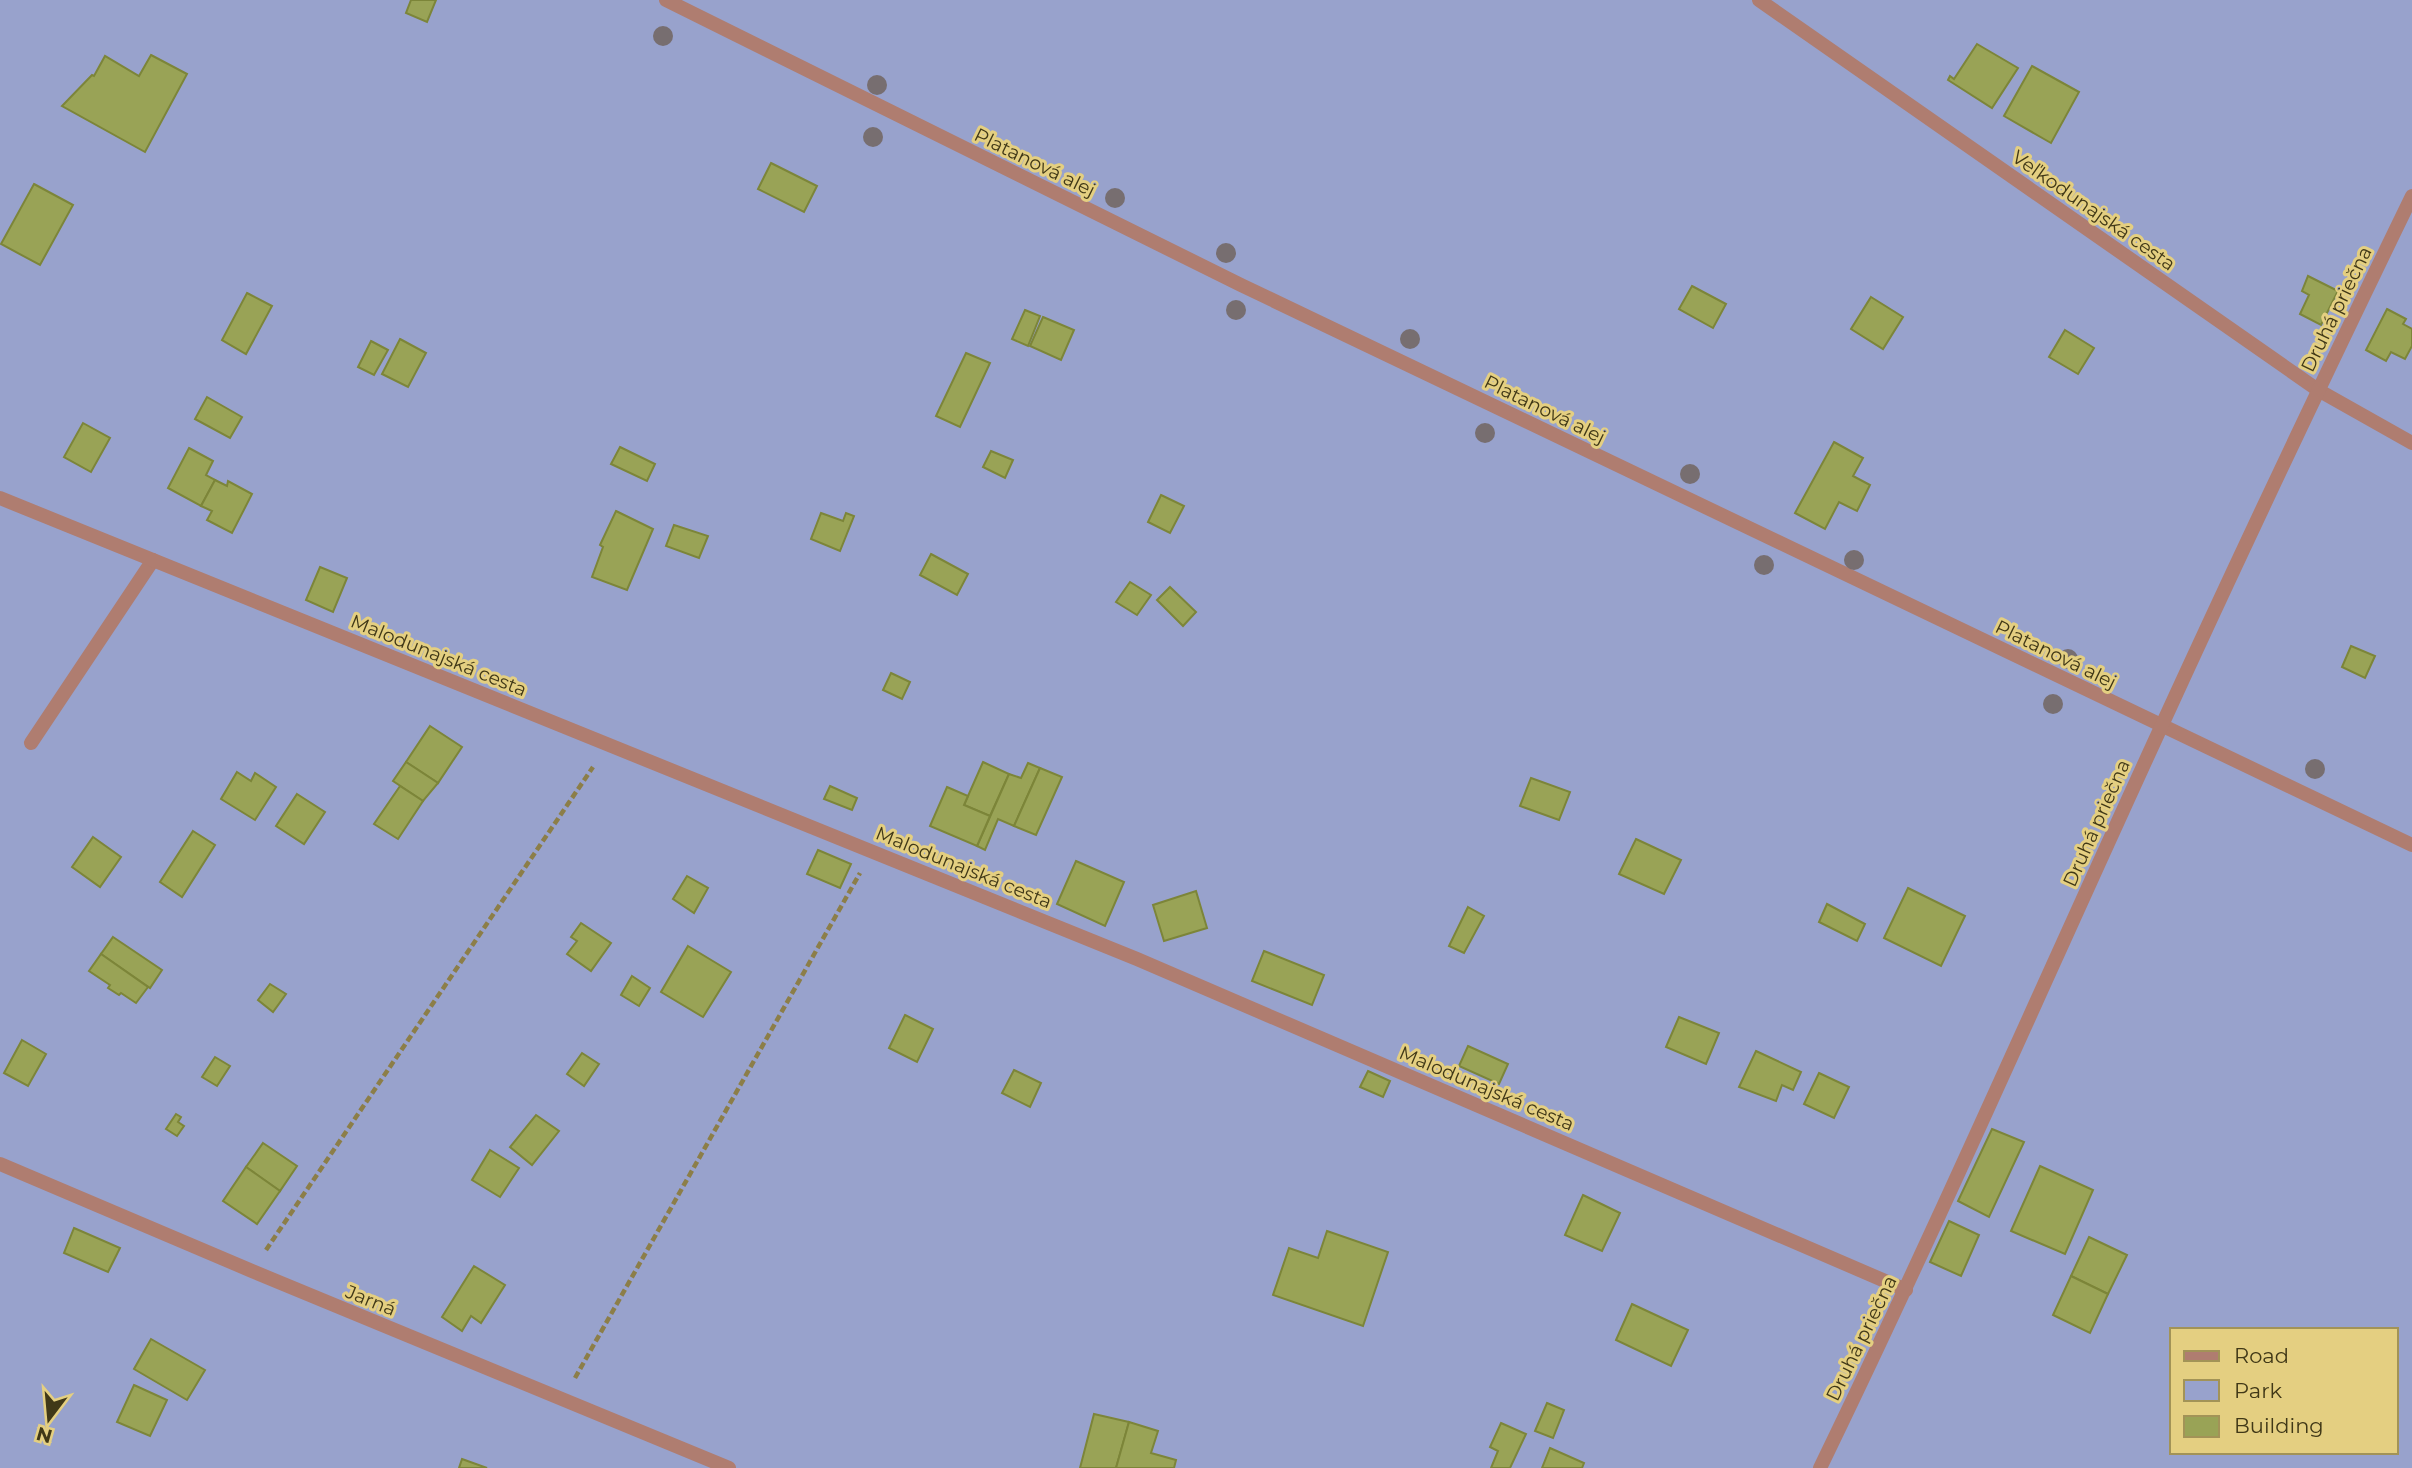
<svg xmlns="http://www.w3.org/2000/svg" width="2412" height="1468" viewBox="0 0 2412 1468" font-family="Montserrat,sans-serif">
	<style>
		.green { fill: #98a2cc; fill-rule: evenodd }
		.building { fill: #99a356; stroke: #7c8539; stroke-width: 2 }
		.lines { fill: none; stroke-linecap: round; stroke-linejoin: round }
		.path { stroke: #8c7e48; stroke-width: 4.5; stroke-dasharray: 7 3.5; stroke-linecap: butt }
		.service { stroke: #af7d70; stroke-width: 14 }
		.minor { stroke: #af7d70; stroke-width: 14 }
		.tree { fill: #776e70 }
		.labels { text-anchor: middle; stroke-width: 6; stroke-linejoin: round; paint-order: stroke }
		.street-label { font-size: 19px; fill: #403817; stroke: #e4cf81 }
	</style>
	<rect width="100%" height="100%" fill="#e4cf81"/>
	<path class="green" d="M0,0H2412V1468H0ZM2172,1330H2396V1452H2172Z"/>
	<g class="building">
		<polygon points="411,0 436,0 427,22 406,13"/>
		<polygon points="1977,44 2018,68 1992,108 1948,80 1950,76 1954,79"/>
		<polygon points="151,55 187,74 145,152 62,106 92,75 94,76 105,56 139,76"/>
		<polygon points="2032,66 2079,92 2051,143 2004,116"/>
		<polygon points="771,163 817,186 804,212 758,189"/>
		<polygon points="34,184 73,205 40,265 1,244"/>
		<polygon points="2308,276 2338,291 2321,325 2300,314 2309,295 2302,291"/>
		<polygon points="1692,286 1726,304 1713,328 1679,309"/>
		<polygon points="247,293 272,306 246,354 222,340"/>
		<polygon points="1871,297 1903,317 1883,349 1851,329"/>
		<polygon points="2387,309 2406,319 2403,324 2412,329 2412,346 2405,359 2391,352 2386,361 2366,350"/>
		<polygon points="1025,310 1040,316 1028,346 1012,339"/>
		<polygon points="1043,317 1074,330 1061,360 1030,346"/>
		<polygon points="2065,330 2094,348 2078,374 2049,357"/>
		<polygon points="400,339 426,353 408,387 382,374"/>
		<polygon points="371,341 388,350 374,375 358,367"/>
		<polygon points="966,353 990,363 960,427 936,416"/>
		<polygon points="207,397 242,417 230,438 195,419"/>
		<polygon points="83,423 110,438 91,472 64,457"/>
		<polygon points="1834,442 1863,458 1853,476 1870,485 1857,511 1839,502 1825,529 1795,513"/>
		<polygon points="620,447 655,464 647,481 611,464"/>
		<polygon points="189,448 213,461 206,475 215,480 201,506 168,488"/>
		<polygon points="991,451 1013,460 1005,478 983,467"/>
		<polygon points="215,480 227,486 228,481 252,494 232,533 207,520 212,511 201,506"/>
		<polygon points="1161,495 1184,506 1170,533 1148,522"/>
		<polygon points="616,511 653,529 627,590 592,577 603,547 600,545"/>
		<polygon points="821,513 843,521 846,513 854,516 840,551 811,539"/>
		<polygon points="674,525 708,536 699,558 666,546"/>
		<polygon points="931,554 968,574 957,595 920,575"/>
		<polygon points="320,567 347,578 333,612 306,600"/>
		<polygon points="1130,582 1151,595 1137,615 1116,602"/>
		<polygon points="1170,587 1196,612 1183,626 1157,600"/>
		<polygon points="2351,646 2375,656 2365,678 2342,667"/>
		<polygon points="891,673 910,682 902,699 883,690"/>
		<polygon points="430,726 462,747 438,783 406,762"/>
		<polygon points="406,762 438,783 423,801 393,781"/>
		<polygon points="983,762 1009,774 990,816 964,805"/>
		<polygon points="1028,763 1040,768 1014,826 998,819 985,850 977,846 1009,774 1021,778"/>
		<polygon points="1040,768 1062,777 1036,835 1014,826"/>
		<polygon points="237,772 251,781 255,773 276,787 255,820 221,799"/>
		<polygon points="1531,778 1570,792 1559,820 1520,806"/>
		<polygon points="400,786 423,801 398,839 374,824"/>
		<polygon points="830,786 857,798 852,810 824,799"/>
		<polygon points="947,787 968,796 964,805 990,816 977,846 930,826"/>
		<polygon points="297,794 325,812 304,844 276,826"/>
		<polygon points="193,831 215,845 182,897 160,882"/>
		<polygon points="93,837 121,857 100,887 72,867"/>
		<polygon points="1636,839 1681,860 1664,894 1619,874"/>
		<polygon points="818,850 851,864 840,888 807,874"/>
		<polygon points="1076,861 1124,882 1105,926 1057,904"/>
		<polygon points="687,876 708,888 694,913 673,899"/>
		<polygon points="1908,888 1965,916 1941,966 1884,938"/>
		<polygon points="1196,891 1207,928 1164,941 1153,905"/>
		<polygon points="1827,904 1865,924 1857,941 1819,922"/>
		<polygon points="1468,907 1484,916 1464,953 1449,946"/>
		<polygon points="581,923 611,943 591,971 567,954 577,941 571,937"/>
		<polygon points="113,937 162,970 150,988 101,954"/>
		<polygon points="688,946 731,972 703,1017 661,992"/>
		<polygon points="1264,951 1324,975 1312,1005 1252,981"/>
		<polygon points="101,954 148,987 136,1003 121,993 119,995 108,988 110,985 89,971"/>
		<polygon points="632,976 650,988 639,1006 621,995"/>
		<polygon points="270,984 286,994 273,1012 258,1000"/>
		<polygon points="905,1015 933,1029 917,1062 889,1048"/>
		<polygon points="1679,1017 1719,1033 1706,1064 1666,1047"/>
		<polygon points="22,1040 46,1054 28,1086 4,1073"/>
		<polygon points="1468,1046 1508,1064 1499,1084 1459,1066"/>
		<polygon points="1756,1051 1801,1072 1793,1090 1782,1085 1776,1101 1739,1087"/>
		<polygon points="582,1053 599,1064 584,1086 567,1074"/>
		<polygon points="215,1057 230,1066 217,1086 202,1077"/>
		<polygon points="1014,1070 1041,1083 1030,1107 1002,1093"/>
		<polygon points="1368,1071 1390,1081 1383,1097 1360,1087"/>
		<polygon points="1819,1073 1849,1087 1834,1118 1804,1104"/>
		<polygon points="176,1114 181,1117 178,1122 184,1126 177,1136 166,1129"/>
		<polygon points="536,1115 559,1131 532,1165 510,1147"/>
		<polygon points="1992,1129 2024,1142 1989,1217 1958,1201"/>
		<polygon points="263,1143 297,1166 280,1191 246,1167"/>
		<polygon points="490,1150 519,1168 500,1197 472,1180"/>
		<polygon points="2040,1166 2093,1190 2065,1254 2011,1231"/>
		<polygon points="246,1167 280,1191 257,1224 223,1201"/>
		<polygon points="1583,1195 1620,1213 1602,1251 1565,1235"/>
		<polygon points="1949,1221 1979,1235 1961,1276 1930,1262"/>
		<polygon points="74,1228 120,1248 108,1272 64,1253"/>
		<polygon points="1327,1231 1388,1252 1363,1326 1273,1295 1289,1248 1318,1258"/>
		<polygon points="2089,1237 2127,1255 2108,1294 2071,1276"/>
		<polygon points="474,1266 505,1285 481,1323 471,1316 462,1331 442,1317"/>
		<polygon points="2071,1276 2108,1294 2090,1333 2053,1315"/>
		<polygon points="1632,1304 1688,1330 1671,1366 1616,1340"/>
		<polygon points="151,1339 205,1370 187,1400 134,1369"/>
		<polygon points="134,1385 167,1400 150,1436 117,1422"/>
		<polygon points="1547,1403 1564,1410 1553,1438 1535,1431"/>
		<polygon points="1094,1414 1129,1422 1116,1468 1080,1468"/>
		<polygon points="1129,1422 1158,1431 1151,1453 1176,1460 1174,1468 1116,1468"/>
		<polygon points="1501,1423 1526,1434 1510,1468 1491,1468 1498,1451 1490,1447"/>
		<polygon points="1550,1448 1584,1463 1582,1468 1542,1468"/>
		<polygon points="462,1459 487,1468 459,1468"/>
	</g>
	<g class="lines">
		<g class="path">
			<polyline points="266,1250 593,767"/>
			<polyline points="575,1378 860,873"/>
		</g>
		<polyline class="service" points="31,743 153,560"/>
		<g class="minor">
			<polyline points="666,0 1241,285 2412,845"/>
			<polyline points="1759,0 2318,390 2412,443"/>
			<polyline points="0,498 1137,959 1906,1290"/>
			<polyline points="0,1164 252,1271 729,1468"/>
			<path d="M1820,1468C1939,1223 2048,973 2162,725C2243,548 2327,371 2412,196"/>
		</g>
	</g>
	<g class="tree">
		<circle cx="663" cy="36" r="10"/>
		<circle cx="877" cy="85" r="10"/>
		<circle cx="873" cy="137" r="10"/>
		<circle cx="1115" cy="198" r="10"/>
		<circle cx="1226" cy="253" r="10"/>
		<circle cx="1236" cy="310" r="10"/>
		<circle cx="1410" cy="339" r="10"/>
		<circle cx="1485" cy="433" r="10"/>
		<circle cx="1690" cy="474" r="10"/>
		<circle cx="1854" cy="560" r="10"/>
		<circle cx="1764" cy="565" r="10"/>
		<circle cx="2068" cy="659" r="10"/>
		<circle cx="2053" cy="704" r="10"/>
		<circle cx="2315" cy="769" r="10"/>
	</g>
	<g class="labels">
		<g class="street-label">
			<text transform="translate(1035 162) rotate(26)" y="7">Platanová alej</text>
			<text transform="translate(2094 210) rotate(35)" y="7">Veľkodunajská cesta</text>
			<text transform="translate(2336 309) rotate(-64)" y="7">Druhá priečna</text>
			<text transform="translate(1545 409) rotate(26)" y="7">Platanová alej</text>
			<text transform="translate(2056 654) rotate(26)" y="7">Platanová alej</text>
			<text transform="translate(439 655) rotate(22)" y="7">Malodunajská cesta</text>
			<text transform="translate(2096 823) rotate(-66)" y="7">Druhá priečna</text>
			<text transform="translate(964 867) rotate(22)" y="7">Malodunajská cesta</text>
			<text transform="translate(1487 1088) rotate(23)" y="7">Malodunajská cesta</text>
			<text transform="translate(371 1300) rotate(22)" y="7">Jarná</text>
			<text transform="translate(1861 1338) rotate(-64)" y="7">Druhá priečna</text>
		</g>
	</g>
	<rect x="2170" y="1328" width="228" height="126" fill="#e4cf81" stroke="#a29357" stroke-width="2"/>
	<rect x="2184" y="1351" width="35" height="10" fill="#af7d70" stroke="#a29357" stroke-width="2"/>
	<text x="2234" y="1363" font-size="21" fill="#403817">Road</text>
	<rect x="2184" y="1380" width="35" height="21" fill="#98a2cc" stroke="#a29357" stroke-width="2"/>
	<text x="2234" y="1398" font-size="21" fill="#403817">Park</text>
	<rect x="2184" y="1416" width="35" height="21" fill="#99a356" stroke="#a29357" stroke-width="2"/>
	<text x="2234" y="1433" font-size="21" fill="#403817">Building</text>
	<g transform="translate(49 1419) rotate(196)" stroke="#e4cf81" stroke-width="5" paint-order="stroke">
	<path d="M0-5L12 26L0 18L-12 26Z" fill="#403817"/>
	<text y="-10" font-size="19" font-weight="bold" text-anchor="middle" fill="#403817">N</text>
	</g>
</svg>
